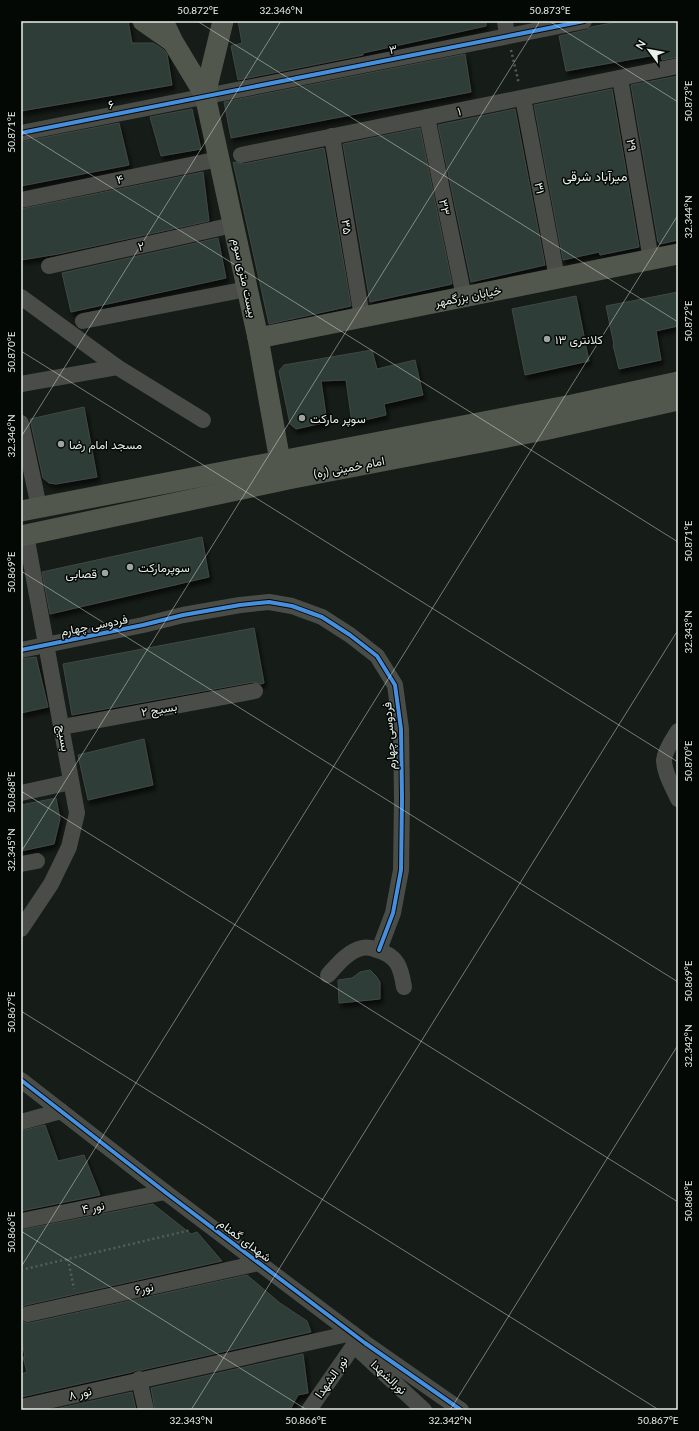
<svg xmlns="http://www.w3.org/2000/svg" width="699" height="1431" viewBox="0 0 699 1431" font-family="Lato,Vazirmatn,sans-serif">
  <defs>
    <filter id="shadow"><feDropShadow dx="2.5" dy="4.5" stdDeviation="2" flood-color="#0009"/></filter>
  </defs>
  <rect width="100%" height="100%" fill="#161c17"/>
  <g fill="#2d3d38" stroke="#414845" filter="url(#shadow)">
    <polygon points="35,21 128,21 132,43 153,43 164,50 167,54 172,85 21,111 21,24"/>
    <polygon points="238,21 486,21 486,26 363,53 363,55 238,80 231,46 242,43"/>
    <polygon points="622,21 678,21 678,57 662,60 661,54 566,71 559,36 586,30 591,27"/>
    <polygon points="465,54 471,92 231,138 224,102"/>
    <polygon points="678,76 678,240 660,244 659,242 658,242 631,85"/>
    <polygon points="612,89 639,247 600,255 599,252 563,260 534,105"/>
    <polygon points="192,109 201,149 161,156 150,117"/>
    <polygon points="515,109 545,265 471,282 438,125"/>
    <polygon points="119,123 129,165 21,186 21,142"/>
    <polygon points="420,128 452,284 370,302 343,144"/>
    <polygon points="324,148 351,306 269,324 233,162 243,164"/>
    <polygon points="203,172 209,221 58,254 21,260 21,209"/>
    <polygon points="218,238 226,278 71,312 62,273"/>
    <polygon points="678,292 678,326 656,331 661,360 619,369 613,345 614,345 606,306"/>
    <polygon points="576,296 589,361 525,375 512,309"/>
    <polygon points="372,350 377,369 415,360 423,395 384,404 386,415 352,423 346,380 321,381 327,422 296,429 290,424 279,371 284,365"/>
    <polygon points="84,407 97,477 56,484 49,483 43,478 30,419"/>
    <polygon points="202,537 209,577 50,614 42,572"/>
    <polygon points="254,628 264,683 261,684 253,682 72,715 63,664"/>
    <polygon points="36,657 48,707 21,713 21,659"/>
    <polygon points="144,739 153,785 88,800 78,755"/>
    <polygon points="56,798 60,819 54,844 21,851 21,805"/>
    <polygon points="370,970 376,976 380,982 380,999 339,1003 338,980 352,978 360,972"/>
    <polygon points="45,1125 58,1161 84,1155 100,1195 21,1211 21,1131"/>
    <polygon points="153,1204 191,1234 197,1232 222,1261 26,1305 21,1308 21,1230"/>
    <polygon points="247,1275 280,1303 307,1321 311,1332 142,1370 137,1370 132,1372 21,1397 21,1374 27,1372 23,1357 25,1357 21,1337 21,1320 26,1323 30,1323"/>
    <polygon points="303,1354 308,1393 298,1395 290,1410 155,1410 151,1388"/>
    <polygon points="132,1392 136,1410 51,1410"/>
  </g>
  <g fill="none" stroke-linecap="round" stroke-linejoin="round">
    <g stroke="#585c57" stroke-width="2.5" stroke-dasharray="2 3" stroke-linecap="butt">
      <polyline points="511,50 519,84"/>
      <polyline points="68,1259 74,1289"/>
      <polyline points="21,1270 191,1230"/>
    </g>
    <g stroke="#4a4d47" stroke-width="16">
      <polyline points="505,21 507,36"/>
      <polyline points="620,78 651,260"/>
      <polyline points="523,98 557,278"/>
      <polyline points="427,117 464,297"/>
      <polyline points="21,133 584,21"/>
      <polyline points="332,136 362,317"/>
      <polyline points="241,155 678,66"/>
      <polyline points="21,200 219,159"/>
      <polyline points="49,266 233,225"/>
      <polyline points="21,297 117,367 203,420"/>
      <polyline points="83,321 247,289"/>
      <polyline points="21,384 117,367"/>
      <polyline points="21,423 39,507"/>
      <polyline points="21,650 143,625 183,615 240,605 269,602 292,606 322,617 350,635 377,656 395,685 401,729 402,798 401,870 393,913 379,950"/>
      <polyline points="62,727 255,691"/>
      <path d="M678 731C673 739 665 750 664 760 664 773 673 787 678 799"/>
      <polyline points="21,793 71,782"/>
      <polyline points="21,864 37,861"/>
      <polyline points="21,929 51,884 69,847 77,813 26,535"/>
      <path d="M328 975C337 965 348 951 362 948 367 947 373 948 377 950 398 956 401 968 404 987"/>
      <polyline points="21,1080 165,1192 365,1343 461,1410"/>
      <polyline points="21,1122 61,1111"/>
      <polyline points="21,1221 165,1192"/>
      <polyline points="28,1314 259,1263"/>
      <polyline points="358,1349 424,1410"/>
      <polyline points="139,1379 146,1410"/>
      <polyline points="21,1407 352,1333 353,1339"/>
      <polyline points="309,1410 354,1345"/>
    </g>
    <g stroke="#52574e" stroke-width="21">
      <polyline points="143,21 173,42"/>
      <polyline points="163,21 173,42 205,95 258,338 280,461"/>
      <polyline points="205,95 223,21"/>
      <polyline points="258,338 678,254"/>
      <polyline points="21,511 572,405 678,382"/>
      <polyline points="21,536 293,478 544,430 678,400"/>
    </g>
    <g stroke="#040805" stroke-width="6">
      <g id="cycleway">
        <polyline points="21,133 584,21"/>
        <polyline points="21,650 143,625 183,615 240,605 269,602 292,606 322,617 350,635 377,656 395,685 401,729 402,798 401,870 393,913 379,950"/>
        <polyline points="21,1080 165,1192 365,1343 461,1410"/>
      </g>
    </g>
    <use href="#cycleway" stroke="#468fdf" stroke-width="4"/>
  </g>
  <path fill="none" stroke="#e8efe9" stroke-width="1" stroke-opacity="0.45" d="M197 21 678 322M549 21 678 102M21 23 22 21M21 131 678 542M21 351 678 762M21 437 281 21M21 571 678 982M21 791 678 1202M21 852 540 21M21 1011 659 1410M21 1231 307 1410M21 1267 678 215M191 1410 678 630M450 1410 678 1045"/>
  <g fill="#9ea5a0" stroke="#040805" stroke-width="1.5">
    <circle cx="547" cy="339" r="4"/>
    <circle cx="302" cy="418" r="4"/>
    <circle cx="61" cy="444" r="4"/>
    <circle cx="130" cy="567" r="4"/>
    <circle cx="105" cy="573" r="4"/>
  </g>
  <g text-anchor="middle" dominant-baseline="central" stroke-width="3" stroke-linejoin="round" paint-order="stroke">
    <g font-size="12" fill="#e8efe9" stroke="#040805">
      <text transform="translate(393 49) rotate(-11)">۳</text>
      <text transform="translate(111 104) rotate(-11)">۶</text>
      <text transform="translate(459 111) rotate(-11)">۱</text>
      <text transform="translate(632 145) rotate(80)">۲۹</text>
      <text transform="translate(120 179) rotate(-12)">۴</text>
      <text transform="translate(540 188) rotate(79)">۳۱</text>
      <text transform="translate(445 207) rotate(78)">۳۳</text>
      <text transform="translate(347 227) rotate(81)">۳۵</text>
      <text transform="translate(141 246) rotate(-13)">۲</text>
      <text transform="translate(245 278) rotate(78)">بیست متری سوم</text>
      <text transform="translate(468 296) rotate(-11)">خیابان بزرگمهر</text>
      <text transform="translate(349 467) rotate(-11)">امام خمینی (ره)</text>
      <text transform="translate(94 625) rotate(-11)">فردوسی چهارم</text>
      <text transform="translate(159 709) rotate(-10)">بسیج ۲</text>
      <text transform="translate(389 736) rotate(-94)">فردوسی چهارم</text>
      <text transform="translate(64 738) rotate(80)">بسیج</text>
      <text transform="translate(93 1207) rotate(-11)">نور ۴</text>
      <text transform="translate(245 1240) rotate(37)">شهدای گمنام</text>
      <text transform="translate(144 1288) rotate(-12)">نور۶</text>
      <text transform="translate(331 1377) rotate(-55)">نور الشهدا</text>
      <text transform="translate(389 1377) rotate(43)">نورالشهدا</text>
      <text transform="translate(80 1393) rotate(-13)">نور ۸</text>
    </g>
    <g font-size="12" fill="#e8efe9" stroke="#040805" text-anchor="start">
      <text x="555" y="339">کلانتری ۱۳</text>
      <text x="310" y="418">سوپر مارکت</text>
      <text x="69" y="444">مسجد امام رضا</text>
      <text x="138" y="567">سوپرمارکت</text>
      <text x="97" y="573" text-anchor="end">قصابی</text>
    </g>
    <g font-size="13" fill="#e8efe9" stroke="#040805">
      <text x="595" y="176">میرآباد شرقی</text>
    </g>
  </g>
  <rect width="699" height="1431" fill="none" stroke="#040805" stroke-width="44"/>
  <g transform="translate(649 50) rotate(302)" stroke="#040805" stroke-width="3" paint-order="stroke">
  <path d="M0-3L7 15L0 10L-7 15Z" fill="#e8efe9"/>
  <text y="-6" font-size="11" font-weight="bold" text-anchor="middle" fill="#e8efe9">N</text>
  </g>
  <rect x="22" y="22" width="655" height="1387" fill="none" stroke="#e8efe9" stroke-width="1.5"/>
  <g font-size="10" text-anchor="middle" fill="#e8efe9">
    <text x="198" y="14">50.872°E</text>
    <text x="281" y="14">32.346°N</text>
    <text x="550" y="14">50.873°E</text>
    <text transform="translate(688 101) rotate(-90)" y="4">50.873°E</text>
    <text transform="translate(11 132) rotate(-90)" y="4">50.871°E</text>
    <text transform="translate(688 217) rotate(-90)" y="4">32.344°N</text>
    <text transform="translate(688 321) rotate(-90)" y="4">50.872°E</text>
    <text transform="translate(11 352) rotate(-90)" y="4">50.870°E</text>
    <text transform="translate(11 436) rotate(-90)" y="4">32.346°N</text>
    <text transform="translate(688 541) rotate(-90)" y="4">50.871°E</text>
    <text transform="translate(11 572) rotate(-90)" y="4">50.869°E</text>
    <text transform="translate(688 632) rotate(-90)" y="4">32.343°N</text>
    <text transform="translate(688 761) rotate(-90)" y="4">50.870°E</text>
    <text transform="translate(11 792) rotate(-90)" y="4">50.868°E</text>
    <text transform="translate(11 850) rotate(-90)" y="4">32.345°N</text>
    <text transform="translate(688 981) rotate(-90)" y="4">50.869°E</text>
    <text transform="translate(11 1012) rotate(-90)" y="4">50.867°E</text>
    <text transform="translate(688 1046) rotate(-90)" y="4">32.342°N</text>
    <text transform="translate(688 1201) rotate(-90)" y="4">50.868°E</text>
    <text transform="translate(11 1232) rotate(-90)" y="4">50.866°E</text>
    <text x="191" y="1424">32.343°N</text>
    <text x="306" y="1424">50.866°E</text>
    <text x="450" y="1424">32.342°N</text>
    <text x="658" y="1424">50.867°E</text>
  </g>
</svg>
